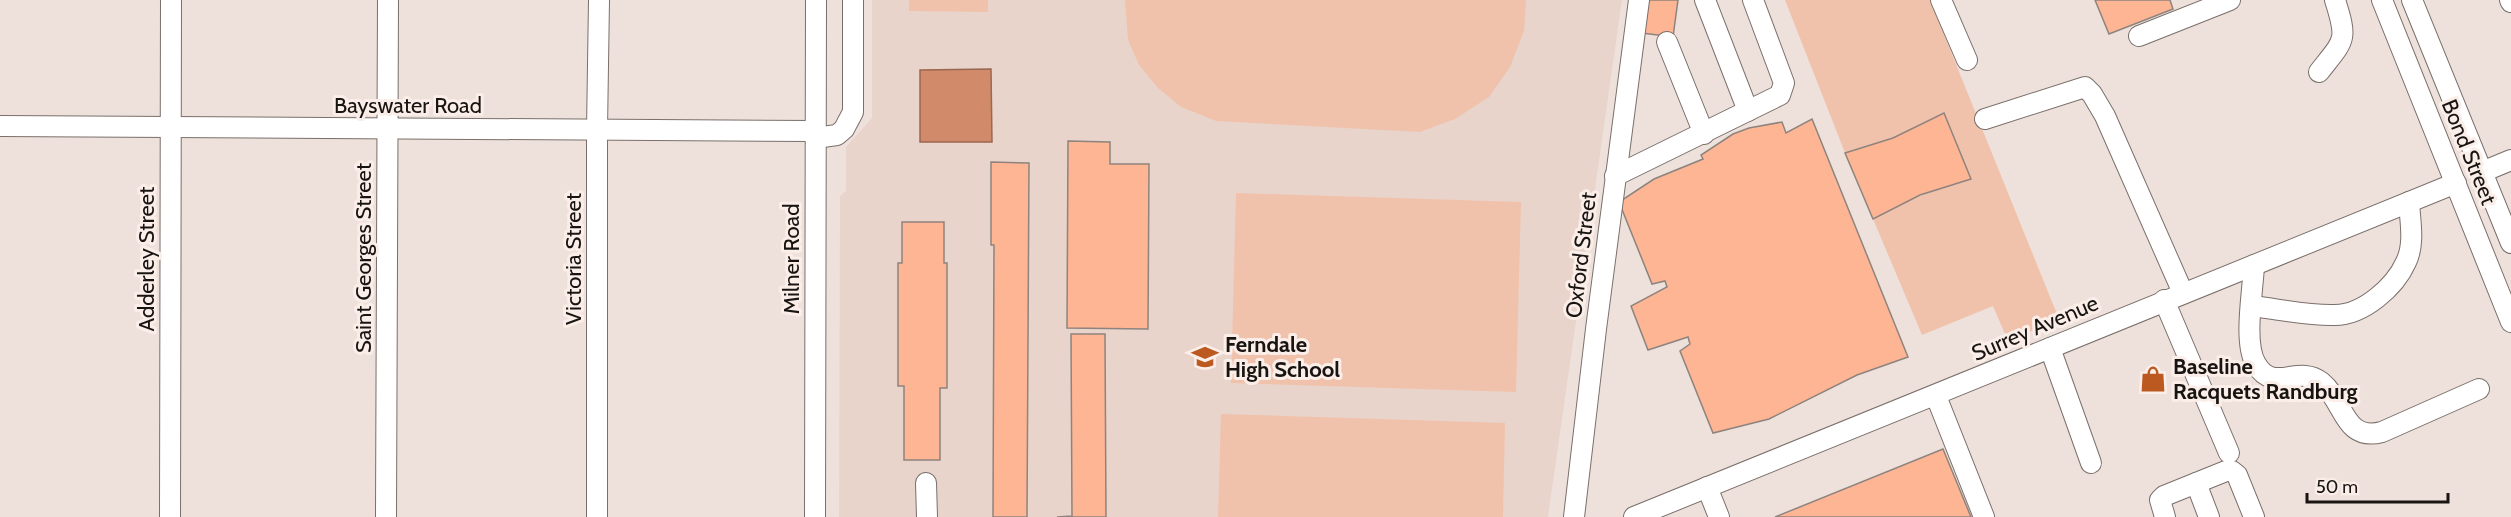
<svg xmlns="http://www.w3.org/2000/svg" width="2511" height="517" viewBox="0 0 2511 517" font-family="Cabin,sans-serif">
  <rect width="100%" height="100%" fill="#eee1db"/>
  <polygon fill="#e9d4cb" points="872,0 1622,0 1548,517 839,517 840,196 846,191 846,147 872,118"/>
  <g fill="#f0c2ac">
    <polygon points="909,0 988,0 988,12 909,11"/>
    <polygon points="1125,0 1526,0 1524,31 1510,67 1489,97 1455,119 1420,132 1216,121 1181,107 1158,88 1139,65 1128,40"/>
    <polygon points="1785,0 1930,0 2059,319 2008,341 1993,306 1922,335 1873,219 1896,206 1945,186 1893,138 1845,153"/>
    <polygon points="1236,193 1521,202 1516,392 1231,383"/>
    <polygon points="1221,414 1505,423 1503,517 1218,517"/>
  </g>
  <polygon fill="#d18b6a" stroke="#9a6750" stroke-width="1.5" points="991,69 992,142 920,142 920,70"/>
  <g fill="#feb593" stroke="#8e837e" stroke-width="1.5">
    <polygon points="1630,0 1678,0 1673,37 1626,31"/>
    <polygon points="2095,0 2170,0 2173,9 2109,34"/>
    <polygon points="1944,113 1971,179 1920,195 1873,219 1845,153 1893,138"/>
    <polygon points="1812,119 1908,357 1857,375 1769,419 1713,433 1680,351 1690,344 1688,337 1648,350 1631,306 1667,287 1665,281 1652,284 1619,202 1654,179 1703,159 1701,155 1733,134 1749,128 1782,122 1786,133"/>
    <polygon points="1068,141 1110,142 1110,164 1149,164 1148,329 1067,328"/>
    <polygon points="991,162 1029,163 1027,517 993,517 994,245 991,245"/>
    <polygon points="902,222 944,222 944,263 947,263 947,388 940,388 940,460 904,460 904,386 898,386 898,263 902,263"/>
    <polygon points="1071,334 1105,334 1106,517 1057,517 1072,516"/>
    <polygon points="1943,449 1971,517 1775,517"/>
  </g>
  <g fill="none" stroke-linecap="round" stroke-linejoin="round">
    <g stroke="#7a6f6a" stroke-width="22">
      <g id="minor">
        <polyline points="1705,0 1748,111"/>
        <polyline points="1941,0 1967,60"/>
        <polyline points="2382,0 2511,322"/>
        <polyline points="2412,0 2511,243"/>
        <polyline points="2510,0 2511,2"/>
        <polyline points="2139,36 2230,0"/>
        <polyline points="1667,42 1704,134"/>
        <path d="M2319 72C2345 39 2348 41 2335 0"/>
        <polyline points="1985,119 2085,87 2092,94 2105,116 2183,293"/>
        <polyline points="0,126 815,131"/>
        <polyline points="815,138 837,135 844,129 853,112 853,0"/>
        <polyline points="2482,172 2511,160"/>
        <polyline points="1615,176 1780,95 1784,83 1753,0"/>
        <path d="M2254 265C2253 291 2243 343 2256 364 2273 394 2298 364 2321 382 2345 401 2343 442 2382 432L2479 389"/>
        <polyline points="2164,300 2229,453"/>
        <path d="M2252 306C2279 309 2308 316 2335 315 2363 315 2395 287 2406 262 2415 244 2410 221 2409 202"/>
        <polyline points="2050,348 2091,463"/>
        <polyline points="1936,396 1984,517"/>
        <polyline points="926,483 927,517"/>
        <polyline points="2196,483 2209,517"/>
        <polyline points="1707,487 1719,517"/>
        <polyline points="170,517 171,0"/>
        <polyline points="386,517 388,0"/>
        <polyline points="597,517 597,130 599,0"/>
        <polyline points="815,517 816,0"/>
        <polyline points="1574,517 1596,329 1639,0"/>
        <polyline points="1634,517 2456,183"/>
        <polyline points="2165,517 2160,500 2164,496 2226,471 2232,471 2237,475 2254,517"/>
      </g>
    </g>
    <use href="#minor" stroke="#fff" stroke-width="20"/>
  </g>
  <defs>
    <g id="school-bare" transform="scale(2.07)"><path d="M0-5L7-2L0 1L-7-2ZM-4 1L0 2.5L4 1V4Q0 6-4 4Z" fill="#bc5921" stroke="#fbeee9" stroke-width="2.5" paint-order="stroke"/></g>
    <g id="shop-bare" transform="scale(2.07)"><path d="M-5-2.5h2.3a2.7 3.5 0 0 1 5.4 0H5L5.5 6h-11ZM-1.5-2.5h3a1.5 2.3 0 0 0-3 0Z" fill="#bc5921" stroke="#fbeee9" stroke-width="2.5" paint-order="stroke"/></g>
  </defs>
  <g fill-rule="evenodd">
    <use href="#school-bare" x="1205" y="357"/>
    <use href="#shop-bare" x="2153" y="379"/>
  </g>
  <g text-anchor="middle" dominant-baseline="central" stroke-width="6" stroke-linejoin="round" paint-order="stroke">
    <g font-size="22" fill="#181412" stroke="#fbeee9">
      <text x="408" y="105">Bayswater Road</text>
      <text transform="translate(2469 152) rotate(68)">Bond Street</text>
      <text transform="translate(1581 255) rotate(-83)">Oxford Street</text>
      <text transform="translate(363 258) rotate(-90)">Saint Georges Street</text>
      <text transform="translate(146 259) rotate(-90)">Adderley Street</text>
      <text transform="translate(573 259) rotate(-90)">Victoria Street</text>
      <text transform="translate(791 259) rotate(-90)">Milner Road</text>
      <text transform="translate(2035 328) rotate(-23)">Surrey Avenue</text>
    </g>
    <g font-size="22" font-weight="bold" fill="#181412" stroke="#fbeee9" text-anchor="start">
      <text x="1225" y="344">Ferndale<tspan x="1225" dy="25">High School</tspan></text>
      <text x="2173" y="366">Baseline<tspan x="2173" dy="25">Racquets Randburg</tspan></text>
    </g>
  </g>
  <path d="M2307 493v9h141v-9" fill="none" stroke="#181412" stroke-width="3"/>
  <text x="2316" y="493" font-size="18" fill="#181412" stroke="#fbeee9" stroke-width="4.5" paint-order="stroke">50 m</text>
</svg>
